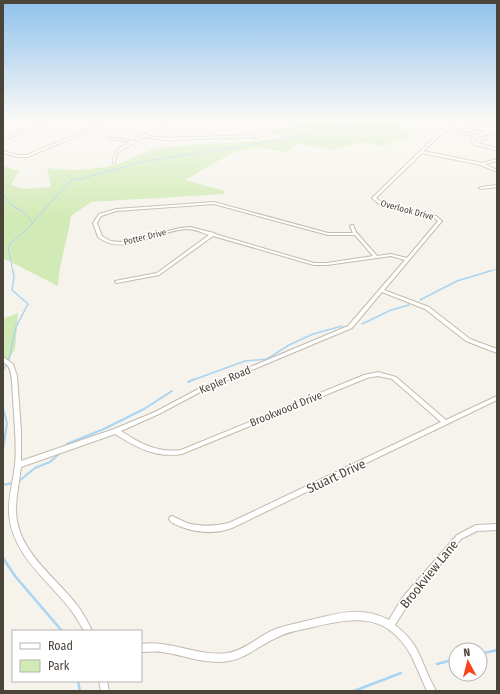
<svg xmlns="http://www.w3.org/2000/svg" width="500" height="694" viewBox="0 0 500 694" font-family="'Fira Sans Condensed',sans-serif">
  <rect width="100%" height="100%" fill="#f6f3ec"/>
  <g fill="#d2eab5">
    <path d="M305 121H405L401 125V128L410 131 406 139 397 140 385 146 360 142 335 150 298 144 285 152 258 147 232 153 185 180 225 191 224 194 91 202 71 216C68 240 59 262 58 286L3 258V166L19 171 11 185 24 189 51 187 47 168C73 171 91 171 117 164 134 159 147 149 165 147 207 142 250 146 290 135L274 134 272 130C282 126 299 128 305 121Z"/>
    <polygon points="18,313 15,349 8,361 3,355 3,319"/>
  </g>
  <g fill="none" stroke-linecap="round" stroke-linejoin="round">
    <g stroke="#a9d4f2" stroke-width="1">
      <polyline points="311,121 321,129"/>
      <polyline points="3,194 11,205 25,213 32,222"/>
      <polyline points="13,272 8,247 10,244 26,230 72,179 80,179 146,161 274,141 364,121"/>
      <polyline points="487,272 497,269"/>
    </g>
    <g stroke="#a9d4f2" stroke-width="1.5">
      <polyline points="420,300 457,281 490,271"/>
      <polyline points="362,324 391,310 409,305"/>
      <polyline points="3,371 9,359 16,327 28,304 12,290 14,277 13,271"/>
      <polyline points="193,380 245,361 267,359 289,345 313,334 342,326"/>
    </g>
    <g stroke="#a9d4f2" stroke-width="2">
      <polyline points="188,382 195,379"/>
      <polyline points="3,408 7,423 3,450"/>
      <polyline points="65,447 67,444 106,428 144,409 172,391"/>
      <polyline points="19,481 35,468 50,462 61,452"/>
      <polyline points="3,485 13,483"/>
    </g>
    <g stroke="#a9d4f2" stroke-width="2.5">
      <polyline points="3,558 15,576 62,631"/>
      <polyline points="480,654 497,650"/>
      <polyline points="437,664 456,659"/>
      <polyline points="78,681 80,691"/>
      <polyline points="354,691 401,673"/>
    </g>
    <g stroke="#c2bbae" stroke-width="2">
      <g id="minor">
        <polygon points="47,121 52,121 3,140 3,138"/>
        <polygon points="107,121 111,121 28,157 18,157 3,153 3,151 18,155 27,155"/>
        <path d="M172 121H176L163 127 147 136 167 138 255 135 254 121H256L258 138 256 139V137L167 140 144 137 120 151 117 153 115 162 113 163C114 149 120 148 131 142L110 139H109V137L133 141 161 125Z"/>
        <path d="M451 121H454L446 129 477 135 486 131 462 127 465 124 488 128 493 121H496L487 134 476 138 474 141 477 143 497 148V150L475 145 471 141 474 136 445 131 423 151 482 163 497 159V161L485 164 497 170V172L481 165 422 153 376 198 381 202 436 216 442 221 384 290 429 307 470 339 497 349V353L466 341 425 309 382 292 352 328 204 390 159 414 121 431C141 444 157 453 181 450L364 375 378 372 396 377 446 420 497 396V400L232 528C215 534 196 533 179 526 175 524 171 523 169 519L170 517 172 516C177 518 182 521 187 523 201 527 215 526 229 523L441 422 392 379 378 376 367 378 182 454C156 458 137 448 115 434L21 467C19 485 14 503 17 521 23 555 57 579 77 605 83 613 88 622 92 631H84C80 624 76 617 71 610 48 580 12 555 9 514 8 498 13 482 15 465 17 443 14 420 13 398 12 388 13 377 9 368 8 365 6 364 3 362V357L13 364 17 376 21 431V461L114 429 155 412 200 388 348 326 405 260 391 256 327 265H314L213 236 159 275 117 283 115 282V281L157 273 209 235C203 233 195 229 188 229 159 229 125 258 98 237L93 223 99 214 116 209 214 202 328 233H353L350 226 352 225H353L356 232 377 256 391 254 407 258 438 221 434 218 379 204 372 198ZM466 126 487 130 465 127ZM214 204 328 235H355L373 256 327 263H314L215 234 214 233 190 227 180 228 168 231 131 241 120 242 110 241 102 236 97 223 101 216 116 211Z"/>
        <polygon points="495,132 497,132 497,133 484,141 482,140"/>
        <polygon points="497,185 497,187 481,189 479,188 481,187"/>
        <path d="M497 524V530L477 531 461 539 408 604 395 625C416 641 419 654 429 677 431 682 434 686 436 691H427L411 655C386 612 355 617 313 627 301 630 289 631 278 637 261 644 247 658 229 661 206 665 184 655 162 652 155 651 148 652 141 652V644C148 643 155 643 162 644 184 647 206 656 228 653 244 650 257 638 271 631 282 626 294 624 306 621 337 614 359 605 389 620L402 598 457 535 476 525Z"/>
        <polygon points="99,681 107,681 109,691 101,691"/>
      </g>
    </g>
    <use href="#minor" fill="#fff" fill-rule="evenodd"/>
  </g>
  <linearGradient id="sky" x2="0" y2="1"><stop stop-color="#8fc1ec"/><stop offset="0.55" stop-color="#fbfaf6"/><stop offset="1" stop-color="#fbfaf6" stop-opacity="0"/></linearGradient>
  <rect width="500" height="219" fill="url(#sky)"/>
  <g text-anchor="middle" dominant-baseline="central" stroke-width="3" stroke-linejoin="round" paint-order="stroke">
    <g font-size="9" fill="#4b4439" stroke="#fff">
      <text transform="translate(407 210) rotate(15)">Overlook Drive</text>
      <text transform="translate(145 237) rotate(-14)">Potter Drive</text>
    </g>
    <g font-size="11" fill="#4b4439" stroke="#fff">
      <text transform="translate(225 380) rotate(-23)">Kepler Road</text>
      <text transform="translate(286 409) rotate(-22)">Brookwood Drive</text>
    </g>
    <g font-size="13" fill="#4b4439" stroke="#fff">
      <text transform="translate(336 476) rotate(-25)">Stuart Drive</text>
      <text transform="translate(429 574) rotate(-51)">Brookview Lane</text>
    </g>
  </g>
  <rect width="500" height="694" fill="none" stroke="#4b4439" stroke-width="8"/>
  <rect x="12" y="630" width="130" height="52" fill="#ffffff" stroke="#b7b4b0"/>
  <rect x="20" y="643" width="20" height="6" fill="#ffffff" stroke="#b7b4b0"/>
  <text x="48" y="650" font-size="12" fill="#4b4439">Road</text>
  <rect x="20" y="660" width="20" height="12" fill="#d2eab5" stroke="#b7b4b0"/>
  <text x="48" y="670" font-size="12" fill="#4b4439">Park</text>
  <g transform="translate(468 662) rotate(353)"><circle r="19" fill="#ffffff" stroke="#b7b4b0"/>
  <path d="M0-3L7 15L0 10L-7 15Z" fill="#fc3f1d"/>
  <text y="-6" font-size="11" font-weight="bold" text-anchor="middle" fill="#4b4439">N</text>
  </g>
</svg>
